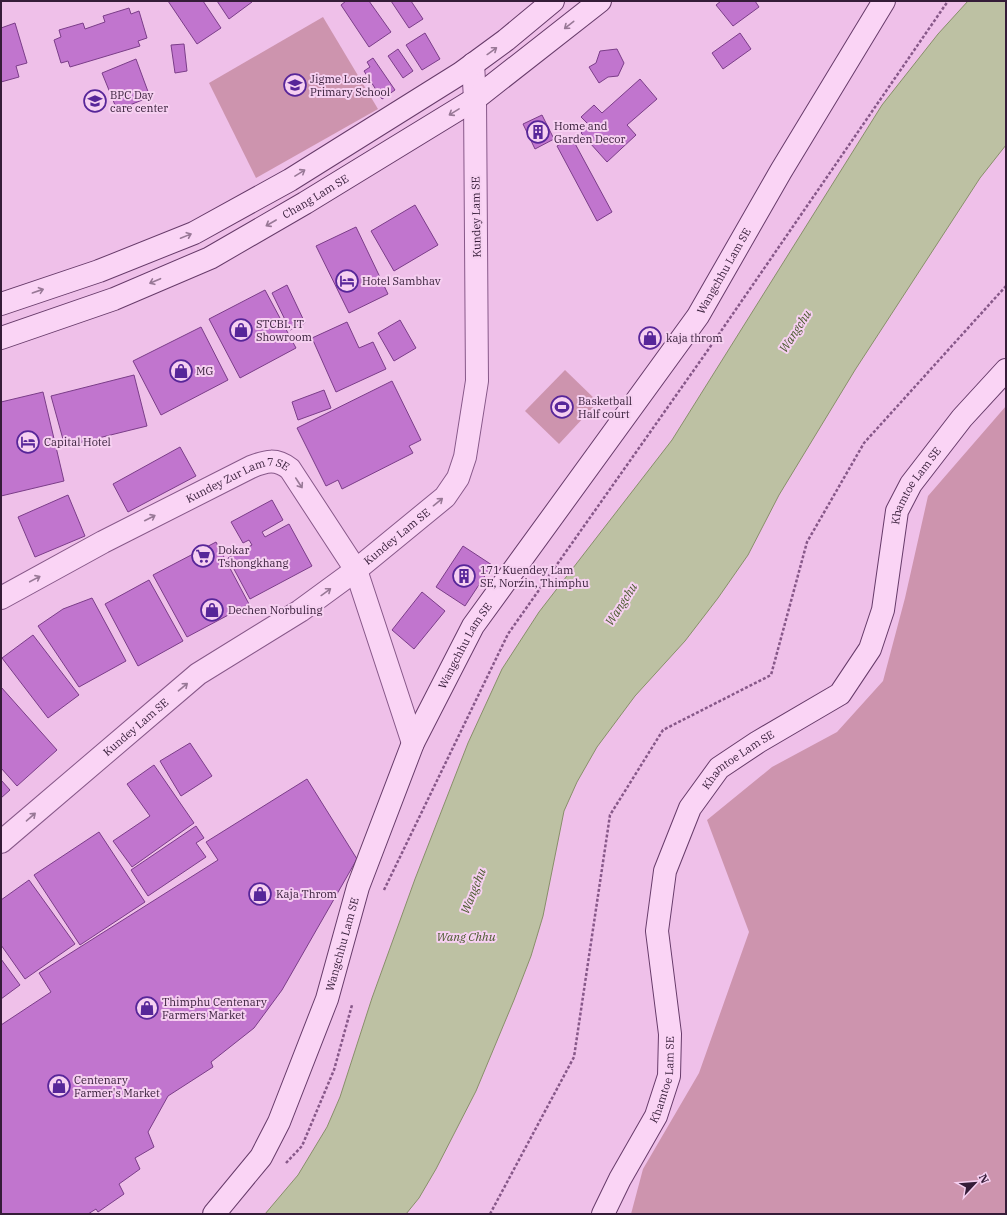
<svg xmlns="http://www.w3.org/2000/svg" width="1007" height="1215" viewBox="0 0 1007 1215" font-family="'IBM Plex Serif',serif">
  <rect width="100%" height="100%" fill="#efc0e9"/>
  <g fill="#cd94ae">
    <polygon points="323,17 378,109 256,178 209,83"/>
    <polygon points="565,370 598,402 559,444 525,411"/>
    <polygon points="1006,406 1006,1214 631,1214 643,1169 699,1073 749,932 707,820 772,767 837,732 883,681 905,598 928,496"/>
  </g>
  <polygon fill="#bdc1a3" stroke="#888f6a" points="968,1 1006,1 1006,145 980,178 855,370 779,495 748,555 718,598 685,641 635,696 597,747 577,782 564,811 543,916 531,956 514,1000 476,1091 436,1169 419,1198 406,1214 265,1214 298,1175 327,1127 340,1097 372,998 415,879 468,743 502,669 539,612 672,440 882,105 938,34"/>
  <g fill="#c175ce" stroke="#7b3d89">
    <polygon points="168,1 203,1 221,28 197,44"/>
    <polygon points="217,1 251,1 252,2 229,19"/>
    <polygon points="346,1 369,1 391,32 369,47 341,5"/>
    <polygon points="391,1 411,1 423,19 409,28"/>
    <polygon points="721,1 755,1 759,7 733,26 716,5"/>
    <polygon points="129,8 131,14 139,11 147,38 138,41 140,46 70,67 68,61 61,63 54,40 61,37 59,30 83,23 85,29 105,22 103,16"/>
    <polygon points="15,23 27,63 16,66 19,77 1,82 1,28"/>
    <polygon points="425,33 440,59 422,70 406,45"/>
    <polygon points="740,33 751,49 723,69 712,53"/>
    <polygon points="184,44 187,71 175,73 171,45"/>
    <polygon points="398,49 413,71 403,78 388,56"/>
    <polygon points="617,49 624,63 618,76 608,77 599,83 589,67 596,63 600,51"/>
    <polygon points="373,58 395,90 382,99 364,71 370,67 367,62"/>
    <polygon points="136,59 150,97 117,110 102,73"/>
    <polygon points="640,79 657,99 627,125 636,135 607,162 581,133 589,125 581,117 594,105 602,113"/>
    <polygon points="542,115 554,139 535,149 523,124"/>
    <polygon points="572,138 612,212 597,221 557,146"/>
    <polygon points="415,205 438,245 394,271 371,231"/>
    <polygon points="356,227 388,294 349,313 316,246"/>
    <polygon points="287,285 305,323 290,330 272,293"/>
    <polygon points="265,290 296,348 240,378 209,319"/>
    <polygon points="400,320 416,348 394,361 378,333"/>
    <polygon points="347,322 359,348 373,342 386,369 336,392 312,338"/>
    <polygon points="201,327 228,380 161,415 133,361"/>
    <polygon points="134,375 147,426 70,445 69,442 64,443 51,396"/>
    <polygon points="392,381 421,440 409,446 413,453 342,489 338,480 326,486 297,428"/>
    <polygon points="324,390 331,408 298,420 292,402"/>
    <polygon points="43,392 64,481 1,496 1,402"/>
    <polygon points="180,447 196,476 128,512 113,484"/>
    <polygon points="68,495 85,536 35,557 18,517"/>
    <polygon points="272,500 283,520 262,532 265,537 289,524 312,566 250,599 228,558 252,545 249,540 243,543 231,522"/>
    <polygon points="216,542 249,604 187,637 153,575"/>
    <polygon points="463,546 492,565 465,606 436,587"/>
    <polygon points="149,580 183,641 138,666 105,604"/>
    <polygon points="422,592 445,611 414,649 392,630"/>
    <polygon points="92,598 126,661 79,687 38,626 63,609"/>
    <polygon points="33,635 79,695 48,718 2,658"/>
    <polygon points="1,687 57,750 17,786 1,768"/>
    <polygon points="190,743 212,776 181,796 160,761"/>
    <polygon points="154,765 194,823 132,867 113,841 150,816 127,784"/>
    <polygon points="307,779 357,859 282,990 254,1028 211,1062 213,1067 168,1096 148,1132 154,1147 135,1158 140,1169 119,1184 124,1194 98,1212 96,1209 88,1214 1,1214 1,1025 51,992 39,973 218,860 206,842"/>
    <polygon points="1,780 10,790 1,798"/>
    <polygon points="196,826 204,838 196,843 206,857 148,896 131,870"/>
    <polygon points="99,832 145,902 80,945 34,875"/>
    <polygon points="29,880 75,944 25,979 1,945 1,900"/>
    <polygon points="1,959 20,985 1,999"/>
  </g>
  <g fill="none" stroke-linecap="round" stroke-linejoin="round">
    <g stroke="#875889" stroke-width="24">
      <g id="street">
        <path id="s1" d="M1 598 103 542 251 467C266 461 276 458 290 469L356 570 413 743"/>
        <path id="s2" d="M1 842 198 674 300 611 356 570 445 497 458 478 465 457 477 381 475 99 473 64"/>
      </g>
    </g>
    <g stroke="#673b6a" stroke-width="24">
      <g id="secondary">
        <polyline points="1,304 99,271 194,233 290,180 461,73 506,40 553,1"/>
        <path id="s3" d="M1 338 114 299 210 258 305 203 475 99 600 1"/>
        <path id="s4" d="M214 1214 261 1157 279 1122 327 999 358 887 413 743 473 626 698 316 781 171 884 1"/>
        <path id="s5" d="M603 1214 620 1179 656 1116 669 1076 670 1034 657 931 665 871 690 808 719 768 758 742 840 694 870 649 883 610 897 511 911 484 962 418 1006 370"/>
      </g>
    </g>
    <g stroke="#875889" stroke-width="2.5" stroke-dasharray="3 2" stroke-linecap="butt">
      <polyline points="384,890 508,634 708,350 948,1"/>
      <polyline points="286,1163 302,1146 334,1070 352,1005"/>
      <polyline points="490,1214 574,1057 610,815 663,730 771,675 807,542 864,443 1006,286"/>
    </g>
    <use href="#street" stroke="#fad4f5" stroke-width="22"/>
    <use href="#secondary" stroke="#fad4f5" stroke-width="22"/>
  </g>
  <defs><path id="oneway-shaft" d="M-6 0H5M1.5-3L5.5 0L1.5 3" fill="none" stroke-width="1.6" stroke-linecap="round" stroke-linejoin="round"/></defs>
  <g stroke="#987896">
    <use href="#oneway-shaft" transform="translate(569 25) rotate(142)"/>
    <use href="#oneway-shaft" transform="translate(492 51) rotate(-36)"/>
    <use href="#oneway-shaft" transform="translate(454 112) rotate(148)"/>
    <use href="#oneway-shaft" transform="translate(300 173) rotate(-32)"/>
    <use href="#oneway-shaft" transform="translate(271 223) rotate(150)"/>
    <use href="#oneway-shaft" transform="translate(186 236) rotate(-22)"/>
    <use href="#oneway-shaft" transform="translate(155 281) rotate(157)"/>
    <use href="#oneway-shaft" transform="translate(38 291) rotate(-19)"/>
    <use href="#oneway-shaft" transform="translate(299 483) rotate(57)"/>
    <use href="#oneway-shaft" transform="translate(438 502) rotate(-39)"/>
    <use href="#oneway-shaft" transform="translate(150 518) rotate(-27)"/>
    <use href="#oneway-shaft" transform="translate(35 579) rotate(-28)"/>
    <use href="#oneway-shaft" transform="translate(326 592) rotate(-36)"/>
    <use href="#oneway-shaft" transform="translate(183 687) rotate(-40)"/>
    <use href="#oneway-shaft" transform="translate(31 817) rotate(-41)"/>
  </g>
  <defs>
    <g id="school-ring" transform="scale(1.15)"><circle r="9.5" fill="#f6d0f1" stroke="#572699" stroke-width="1.5"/><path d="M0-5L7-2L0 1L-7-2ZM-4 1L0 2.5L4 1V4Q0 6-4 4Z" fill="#572699"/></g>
    <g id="building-ring" transform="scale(1.15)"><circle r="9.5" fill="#f6d0f1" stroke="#572699" stroke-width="1.5"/><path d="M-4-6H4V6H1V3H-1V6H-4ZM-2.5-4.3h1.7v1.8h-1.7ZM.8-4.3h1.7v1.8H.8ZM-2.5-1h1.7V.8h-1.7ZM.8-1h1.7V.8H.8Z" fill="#572699"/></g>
    <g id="hotel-ring" transform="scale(1.15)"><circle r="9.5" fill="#f6d0f1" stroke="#572699" stroke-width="1.5"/><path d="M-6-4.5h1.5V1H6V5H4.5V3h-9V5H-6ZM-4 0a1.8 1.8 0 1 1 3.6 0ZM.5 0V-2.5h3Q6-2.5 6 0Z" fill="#572699"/></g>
    <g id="shop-ring" transform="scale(1.15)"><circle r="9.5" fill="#f6d0f1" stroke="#572699" stroke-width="1.5"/><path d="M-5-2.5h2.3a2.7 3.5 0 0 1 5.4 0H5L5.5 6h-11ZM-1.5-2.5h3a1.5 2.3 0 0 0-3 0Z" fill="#572699"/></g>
    <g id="stadium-ring" transform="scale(1.15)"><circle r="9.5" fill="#f6d0f1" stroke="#572699" stroke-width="1.5"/><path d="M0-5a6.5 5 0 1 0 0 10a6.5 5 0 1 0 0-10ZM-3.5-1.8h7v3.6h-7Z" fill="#572699"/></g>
    <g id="supermarket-ring" transform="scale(1.15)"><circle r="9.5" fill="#f6d0f1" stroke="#572699" stroke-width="1.5"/><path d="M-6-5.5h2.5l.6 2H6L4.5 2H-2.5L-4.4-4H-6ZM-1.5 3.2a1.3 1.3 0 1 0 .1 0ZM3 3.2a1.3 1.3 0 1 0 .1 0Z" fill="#572699"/></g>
  </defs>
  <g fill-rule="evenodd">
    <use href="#school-ring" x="295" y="85"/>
    <use href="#school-ring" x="95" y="101"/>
    <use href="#building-ring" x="538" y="132"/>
    <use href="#hotel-ring" x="347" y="281"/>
    <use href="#shop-ring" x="241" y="330"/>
    <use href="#shop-ring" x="650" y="338"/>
    <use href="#shop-ring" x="181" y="371"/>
    <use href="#stadium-ring" x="562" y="407"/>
    <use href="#hotel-ring" x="28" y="442"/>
    <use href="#supermarket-ring" x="203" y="556"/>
    <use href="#building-ring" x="464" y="576"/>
    <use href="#shop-ring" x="212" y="610"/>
    <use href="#shop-ring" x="260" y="894"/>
    <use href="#shop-ring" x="147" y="1008"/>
    <use href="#shop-ring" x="59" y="1086"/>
  </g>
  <g text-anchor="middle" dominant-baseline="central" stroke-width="4" stroke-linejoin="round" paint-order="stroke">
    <g font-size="11" fill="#351c38" stroke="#f6d0f1" text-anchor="start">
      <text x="310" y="79">Jigme Losel<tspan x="310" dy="13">Primary School</tspan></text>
      <text x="110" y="95">BPC Day<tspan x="110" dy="13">care center</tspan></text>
      <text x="554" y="126">Home and<tspan x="554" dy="13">Garden Decor</tspan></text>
      <text x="362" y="281">Hotel Sambhav</text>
      <text x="256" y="324">STCBL IT<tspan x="256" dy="13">Showroom</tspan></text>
      <text x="666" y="338">kaja throm</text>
      <text x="196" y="371">MG</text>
      <text x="578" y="401">Basketball<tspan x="578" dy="13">Half court</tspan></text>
      <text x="44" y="442">Capital Hotel</text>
      <text x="218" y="550">Dokar<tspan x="218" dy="13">Tshongkhang</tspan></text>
      <text x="480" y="570">171 Kuendey Lam<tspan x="480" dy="13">SE, Norzin, Thimphu</tspan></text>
      <text x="228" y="610">Dechen Norbuling</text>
      <text x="276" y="894">Kaja Throm</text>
      <text x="162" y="1002">Thimphu Centenary<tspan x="162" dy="13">Farmers Market</tspan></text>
      <text x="74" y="1080">Centenary<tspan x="74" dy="13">Farmer's Market</tspan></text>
    </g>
    <g font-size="11" fill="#351c38" stroke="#f6d0f1">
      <text stroke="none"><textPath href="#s3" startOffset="346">Chang Lam SE</textPath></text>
      <text transform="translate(476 217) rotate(-91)">Kundey Lam SE</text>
      <text stroke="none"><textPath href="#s4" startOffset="1082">Wangchhu Lam SE</textPath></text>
      <text stroke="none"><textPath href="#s1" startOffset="266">Kundey Zur Lam 7 SE</textPath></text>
      <text stroke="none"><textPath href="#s5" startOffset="845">Khamtoe Lam SE</textPath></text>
      <text stroke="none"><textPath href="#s2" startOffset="501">Kundey Lam SE</textPath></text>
      <text stroke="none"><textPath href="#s4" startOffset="626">Wangchhu Lam SE</textPath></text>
      <text stroke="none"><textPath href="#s2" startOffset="177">Kundey Lam SE</textPath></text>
      <text stroke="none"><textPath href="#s5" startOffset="497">Khamtoe Lam SE</textPath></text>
      <text stroke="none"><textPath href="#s4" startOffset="302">Wangchhu Lam SE</textPath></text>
      <text stroke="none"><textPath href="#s5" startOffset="149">Khamtoe Lam SE</textPath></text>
    </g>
    <g font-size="12" font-style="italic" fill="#48582b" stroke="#f6d0f1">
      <text transform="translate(795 331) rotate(-57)">Wangchu</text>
      <text transform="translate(621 604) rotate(-57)">Wangchu</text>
      <text transform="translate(473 891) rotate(-68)">Wangchu</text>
      <text x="466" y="936">Wang Chhu</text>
    </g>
  </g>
  <rect width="1007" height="1215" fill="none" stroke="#351c38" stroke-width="4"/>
  <g transform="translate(975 1183) rotate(64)" stroke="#f6d0f1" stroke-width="3" paint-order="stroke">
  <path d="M0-3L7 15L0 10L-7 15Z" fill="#351c38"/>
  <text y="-6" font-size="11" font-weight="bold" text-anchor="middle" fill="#351c38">N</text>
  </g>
</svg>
